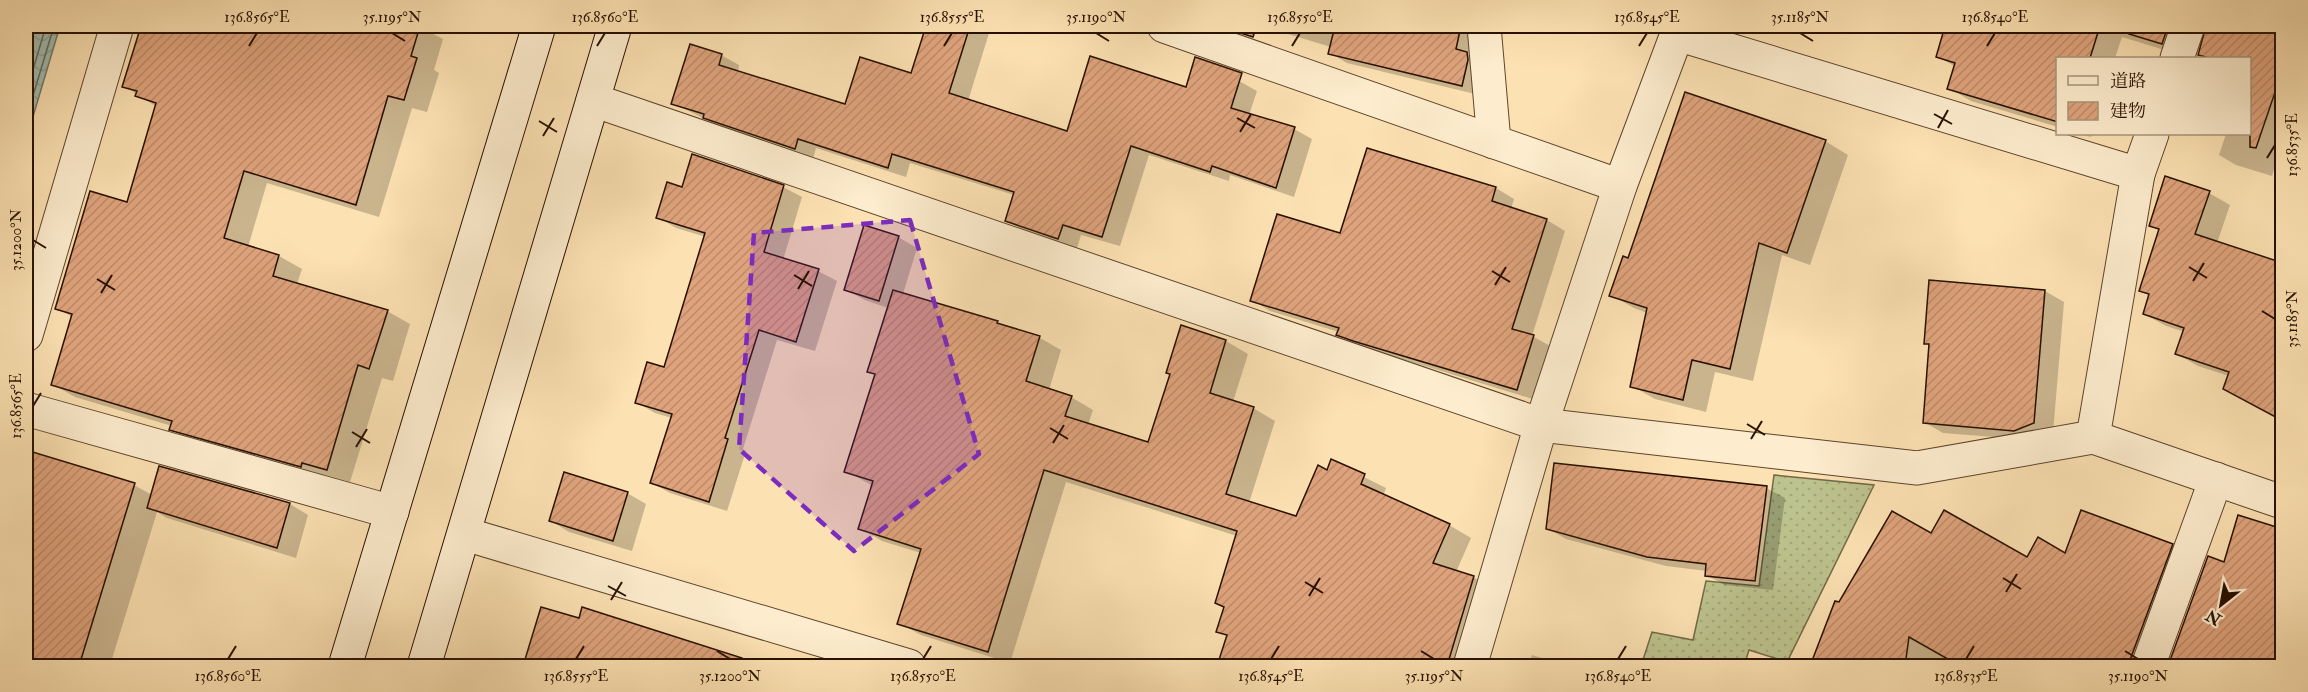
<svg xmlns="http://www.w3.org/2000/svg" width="2308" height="692" viewBox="0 0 2308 692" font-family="'IM FELL Double Pica','Noto Serif JP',serif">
  <defs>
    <pattern id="grass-dots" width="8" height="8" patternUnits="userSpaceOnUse" patternTransform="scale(1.5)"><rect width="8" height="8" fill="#bdc38e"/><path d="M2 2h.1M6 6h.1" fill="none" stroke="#a2a679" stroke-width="1.8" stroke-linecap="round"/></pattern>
    <pattern id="water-waves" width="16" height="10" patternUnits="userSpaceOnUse" patternTransform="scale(1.5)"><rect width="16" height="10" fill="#a0bcb1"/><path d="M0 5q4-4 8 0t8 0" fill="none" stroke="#8aa196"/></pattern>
    <pattern id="building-hatch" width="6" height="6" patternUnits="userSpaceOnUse" patternTransform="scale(1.5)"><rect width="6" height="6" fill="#dea37c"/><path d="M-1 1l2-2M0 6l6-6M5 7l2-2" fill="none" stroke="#be8b69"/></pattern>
  </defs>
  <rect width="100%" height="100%" fill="#fce1b2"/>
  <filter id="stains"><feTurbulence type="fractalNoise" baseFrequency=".00333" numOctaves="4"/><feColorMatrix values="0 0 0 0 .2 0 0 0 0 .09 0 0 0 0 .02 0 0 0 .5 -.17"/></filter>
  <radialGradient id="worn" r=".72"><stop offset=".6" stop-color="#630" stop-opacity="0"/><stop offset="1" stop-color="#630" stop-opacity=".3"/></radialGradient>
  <polygon fill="url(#grass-dots)" stroke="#726a47" stroke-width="1.5" points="1774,475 1874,485 1787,662 1749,650 1744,666 1641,666 1652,632 1693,640 1706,581 1759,586"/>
  <polygon fill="url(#water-waves)" stroke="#70776a" stroke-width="1.5" points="26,26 60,26 26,140"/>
  <g fill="#0003">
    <polygon points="142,26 418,26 443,39 434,70 439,73 427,112 412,108 379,217 267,183 248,247 279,256 302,269 297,284 387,311 410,324 393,381 382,378 350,482 325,475 324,479 194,442 171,429 172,426 75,397 52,384 72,317 57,308 128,203 157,107 124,86"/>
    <polygon points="927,26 982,26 990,30 968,101 1068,133 1187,88 1239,81 1257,91 1249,115 1294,129 1312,139 1294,197 1230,175 1229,181 1149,155 1120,246 1081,235 1077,248 1025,231 1007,221 1014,195 910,163 906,177 816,148 813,159 723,128 673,103 721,55 739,65 738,72 846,106 912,74"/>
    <polygon points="1262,26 1481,26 1479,95 1347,63 1330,53 1331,47"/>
    <polygon points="1947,26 2196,26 2184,56 2122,37 2115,58 2058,58 2058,127 1971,101 1949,88 1956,67 1937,56"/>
    <polygon points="2208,26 2232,26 2259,34 2262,26 2282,26 2282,144 2272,176 2236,165 2219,155 2226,134 2250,134 2250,58 2206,58 2200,54"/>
    <polygon points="2079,134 2093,134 2091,137"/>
    <polygon points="1825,141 1848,155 1810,265 1782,255 1753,381 1715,372 1706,412 1655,399 1632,386 1647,313 1634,308 1611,295 1629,260"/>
    <polygon points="1368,150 1496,188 1514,199 1511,209 1547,220 1565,231 1532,336 1552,347 1536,400 1356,345 1338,334 1339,332 1270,311 1252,300 1341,235"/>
    <polygon points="783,187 802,197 783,260 818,271 837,281 815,351 777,340 743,449 746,451 727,511 670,493 652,483 672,418 655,413 636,402 665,369 706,237 676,228 658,217 683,189"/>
    <polygon points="2209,193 2230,205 2217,243 2282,265 2229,376 2198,366 2177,354 2185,332 2166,326 2144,314 2150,296 2140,290 2160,231 2150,225"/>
    <polygon points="898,237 917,248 903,294 997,322 1007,328 1040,338 1061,350 1049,390 1071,397 1093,410 1088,425 1149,444 1171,374 1182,327 1226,341 1248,354 1233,402 1253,408 1275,421 1249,503 1297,518 1328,472 1332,461 1386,488 1383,496 1449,525 1471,538 1456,572 1473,577 1495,590 1472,666 1219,666 1228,637 1217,631 1225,608 1216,603 1237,536 1066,482 1010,663 921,635 899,623 921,553 882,541 860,528 873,486 846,471 876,375 869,371 888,308 865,300 846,290"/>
    <polygon points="2045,291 2064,302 2053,433 2033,440 1943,433 1924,422 1930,346 1926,343"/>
    <polygon points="26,452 134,485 152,495 160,468 290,504 308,515 296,558 167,518 157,512 112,659 136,666 26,666"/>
    <polygon points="1766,488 1785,498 1773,590 1725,585 1706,575 1707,571 1666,566 1566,539 1547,528"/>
    <polygon points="627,493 646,504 632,551 569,532 551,521"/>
    <polygon points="2282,530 2282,666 2169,666 2209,558 2225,564"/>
    <polygon points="1932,535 2027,559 2172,545 2192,556 2152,666 1811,666 1836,603 1840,604"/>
    <polygon points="542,609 738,664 737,666 524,666"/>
    <polygon points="1532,655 1568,666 1528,666"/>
    <polygon points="1754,662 1768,666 1752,666"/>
  </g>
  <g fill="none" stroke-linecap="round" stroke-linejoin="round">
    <g stroke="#646658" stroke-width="1.5">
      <polyline points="26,93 46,26"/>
      <polyline points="26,119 54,26"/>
    </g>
  </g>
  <g fill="url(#building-hatch)" stroke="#281000" stroke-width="1.5">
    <polygon points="141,26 420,26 411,56 417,58 404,100 388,96 356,205 244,171 224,238 279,255 273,276 388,310 369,369 358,365 327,470 302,463 301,467 169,430 172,421 51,385 72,314 55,309 90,191 127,202 156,103 135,96 137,91 122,87"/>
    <polygon points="926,26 970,26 949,93 1067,131 1090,56 1186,87 1195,57 1242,73 1231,108 1295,127 1276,188 1212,166 1210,172 1131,146 1102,237 1063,225 1058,239 1005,221 1014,192 892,154 888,168 798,139 795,149 703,118 704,114 671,104 690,44 722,54 719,65 845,104 860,57 911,73"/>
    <polygon points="1219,26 1257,26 1253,37"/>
    <polygon points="1335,26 1461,26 1456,49 1467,52 1468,60 1462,86 1328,54"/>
    <polygon points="1945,26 2100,26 2090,58 2058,58 2058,122 1947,89 1955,63 1936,57"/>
    <polygon points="2130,26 2168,26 2162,44 2129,34"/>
    <polygon points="2206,26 2283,26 2283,69 2256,148 2250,147 2250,58 2209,58 2198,55"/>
    <polygon points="1685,92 1826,140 1787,253 1759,243 1730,369 1692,360 1683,400 1630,387 1647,308 1609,296 1623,256 1628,258"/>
    <polygon points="1367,148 1496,187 1492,201 1547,219 1512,329 1534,335 1517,390 1353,341 1336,335 1339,328 1250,301 1277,214 1340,233"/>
    <polygon points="692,154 784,185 764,252 819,269 796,342 759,330 725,438 728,439 709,502 650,483 672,414 635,403 647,362 664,367 705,233 656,218 667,182 682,187"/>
    <polygon points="2165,176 2210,191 2195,234 2283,263 2283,421 2223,389 2229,372 2175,354 2184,328 2143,314 2149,294 2139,291 2159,229 2149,226"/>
    <polygon points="864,225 899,236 879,301 844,290"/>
    <polygon points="1929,280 2045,290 2034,423 2014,431 1923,423 1929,344 1924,344"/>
    <polygon points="893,290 998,321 997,323 1040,336 1026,381 1072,396 1065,416 1148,442 1170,374 1166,373 1181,325 1226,340 1210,393 1254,407 1226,494 1296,516 1318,465 1327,470 1331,459 1365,474 1361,484 1450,524 1433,563 1474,576 1447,666 1217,666 1227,635 1216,632 1224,607 1215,603 1237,531 1044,470 988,652 897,624 921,549 858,529 873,481 844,472 875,374 867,372"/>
    <polygon points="26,450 135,483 79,666 26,666"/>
    <polygon points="1554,463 1767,486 1755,581 1705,576 1706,564 1647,557 1546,529"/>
    <polygon points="159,466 290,503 277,548 147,508"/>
    <polygon points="564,472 628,492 613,541 549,521"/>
    <polygon points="1944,510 2027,557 2038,537 2065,553 2081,510 2173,544 2130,660 2130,666 1960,666 1909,637 1905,666 1810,666 1835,601 1839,602 1892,511 1931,533"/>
    <polygon points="2238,515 2283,529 2283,666 2168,666 2208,556 2224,562"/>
    <polygon points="541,607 579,618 582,607 742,658 741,666 523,666"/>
  </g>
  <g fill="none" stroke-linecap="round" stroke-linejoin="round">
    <g stroke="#5d442c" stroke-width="35">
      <g id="street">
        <polyline points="1164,26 1620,186"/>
        <polyline points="1484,26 1494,142"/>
        <polyline points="1677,34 2138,174"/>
        <polyline points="2177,58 2188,26"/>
        <polyline points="593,100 1541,425 1917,468 2093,437"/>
        <polyline points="2152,134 2138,174 2093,437 2282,502"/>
        <polyline points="26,335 117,26"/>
        <polyline points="26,409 392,512"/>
        <polyline points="465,534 909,666"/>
        <polyline points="1470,666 1541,425 1620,186 1680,26"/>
        <polyline points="2148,666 2216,479"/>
      </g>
    </g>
    <g stroke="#281000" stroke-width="35">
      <g id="secondary">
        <polyline points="345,666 539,26"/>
        <polyline points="424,666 615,26"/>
      </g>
    </g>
    <use href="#street" stroke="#fdeccd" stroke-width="33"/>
    <use href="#secondary" stroke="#fdeccd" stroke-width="33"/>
  </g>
  <path fill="#7b2cbf" fill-opacity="0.2" stroke="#7b2cbf" stroke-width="4.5" stroke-dasharray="12 8" stroke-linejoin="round" d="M910 220 979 454 854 551 739 449 754 233Z"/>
  <path fill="none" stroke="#281000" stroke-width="2" d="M392 33 405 41M1096 33 1109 41M1800 33 1813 41M249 46 257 33M597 46 605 33M944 46 952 33M1292 46 1300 33M1639 46 1647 33M1987 46 1995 33M1934 114 1952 124M1237 118 1255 128M539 121 557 132M1938 128 1948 110M1240 132 1251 114M543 136 554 118M2267 158 2275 145M33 240 46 248M2189 267 2207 278M1492 271 1510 282M794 275 812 286M97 279 115 290M2193 281 2204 263M1495 285 1506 267M798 289 809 271M101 293 112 275M2262 311 2275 319M33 406 41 393M1747 424 1765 435M1050 428 1068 439M352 432 370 443M1751 439 1762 421M1053 443 1064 425M356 447 367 429M2003 578 2021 589M1305 582 1323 593M608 586 626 596M2006 592 2017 574M1309 596 1320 578M611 600 622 582M717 651 730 659M1421 651 1434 659M2125 651 2138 659M228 659 236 646M576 659 584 646M923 659 931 646M1271 659 1279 646M1618 659 1626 646M1966 659 1974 646"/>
  <rect width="2308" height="692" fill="none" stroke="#fce1b2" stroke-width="66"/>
  <rect x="2056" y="57" width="195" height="78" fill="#fdeccd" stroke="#a8947b" stroke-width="1.5"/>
  <rect x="2068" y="76" width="30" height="9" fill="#fdeccd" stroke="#a8947b" stroke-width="1.5"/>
  <text x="2110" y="87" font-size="18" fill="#281000">道路</text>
  <rect x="2068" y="102" width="30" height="18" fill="url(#building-hatch)" stroke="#a8947b" stroke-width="1.5"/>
  <text x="2110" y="117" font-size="18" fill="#281000">建物</text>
  <g transform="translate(2221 605) rotate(211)" stroke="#fdeccd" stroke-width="4.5" paint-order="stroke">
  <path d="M0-4.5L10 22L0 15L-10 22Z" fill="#281000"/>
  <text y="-9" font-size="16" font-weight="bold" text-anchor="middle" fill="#281000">N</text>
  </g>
  <rect x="33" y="33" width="2242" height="626" fill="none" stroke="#281000" stroke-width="2"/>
  <g font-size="15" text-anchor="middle" fill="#281000">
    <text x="257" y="22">136.8565°E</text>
    <text x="392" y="22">35.1195°N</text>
    <text x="605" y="22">136.8560°E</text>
    <text x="952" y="22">136.8555°E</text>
    <text x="1096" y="22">35.1190°N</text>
    <text x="1300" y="22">136.8550°E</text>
    <text x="1647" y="22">136.8545°E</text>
    <text x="1800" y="22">35.1185°N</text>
    <text x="1995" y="22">136.8540°E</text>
    <text transform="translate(2292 145) rotate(-90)" y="5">136.8535°E</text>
    <text transform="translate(16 240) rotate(-90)" y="5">35.1200°N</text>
    <text transform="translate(2292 319) rotate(-90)" y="5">35.1185°N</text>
    <text transform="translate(16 406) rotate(-90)" y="5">136.8565°E</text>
    <text x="228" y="681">136.8560°E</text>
    <text x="576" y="681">136.8555°E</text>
    <text x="730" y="681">35.1200°N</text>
    <text x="923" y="681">136.8550°E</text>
    <text x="1271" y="681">136.8545°E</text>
    <text x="1434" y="681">35.1195°N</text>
    <text x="1618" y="681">136.8540°E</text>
    <text x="1966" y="681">136.8535°E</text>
    <text x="2138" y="681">35.1190°N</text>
  </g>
  <rect width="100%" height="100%" filter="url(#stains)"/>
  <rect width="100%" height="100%" fill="url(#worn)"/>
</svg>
